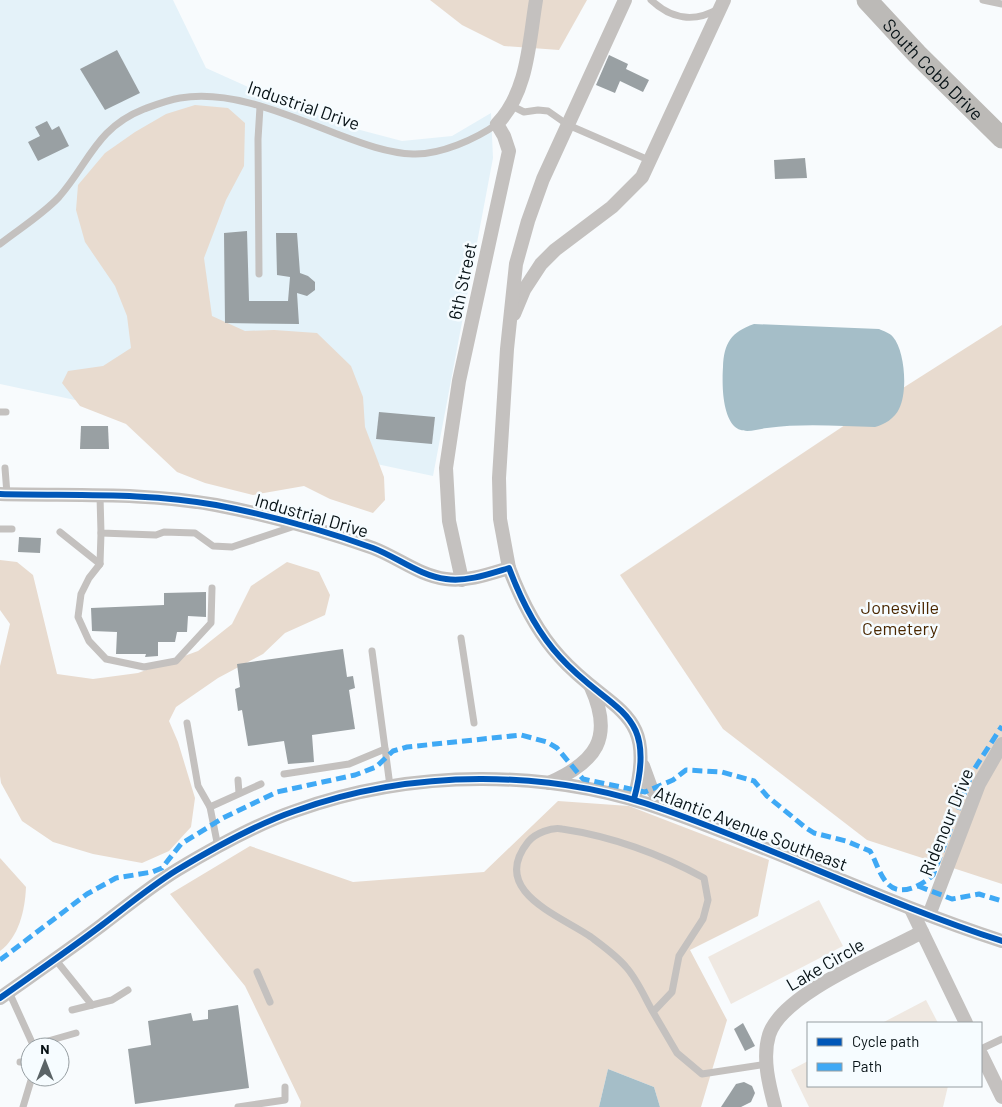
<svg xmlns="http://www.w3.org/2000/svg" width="1002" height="1107" viewBox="0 0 1002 1107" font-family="Barlow,sans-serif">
  <rect width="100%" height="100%" fill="#f8fbfd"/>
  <polygon fill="#e4f2f9" points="0,0 173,0 206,68 264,94 345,126 402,141 452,136 491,113 493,158 433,476 0,384"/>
  <g fill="#efe8e1">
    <polygon points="819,900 843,946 731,1004 708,957"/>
    <polygon points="926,1000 938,1023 882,1023"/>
    <polygon points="808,1061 808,1086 948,1086 943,1107 809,1107 791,1070"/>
  </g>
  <g fill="#e8dbcf">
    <polygon points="430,0 587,0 559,50 504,46 462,25"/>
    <polygon points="195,105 228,108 245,123 244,166 226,200 204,258 212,316 245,331 274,330 317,333 351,366 363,397 365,427 384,477 385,500 373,513 330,499 304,486 253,495 205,483 177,472 126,424 80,406 62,383 68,371 103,366 131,348 127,316 115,286 85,242 76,210 78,185 105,153 135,132 166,114"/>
    <polygon points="1002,325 1002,884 867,840 723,729 620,575 851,421"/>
    <polygon points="0,560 17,562 33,575 57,674 93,679 138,673 198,651 232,624 251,586 287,562 319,572 330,595 325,615 285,633 263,654 218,678 176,707 169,721 178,742 195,798 191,827 169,851 142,863 93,854 53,842 22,821 1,783 0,776 0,666 10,624 0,610"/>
    <polygon points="558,801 629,806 769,860 758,916 690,950 727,1020 701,1107 660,1107 654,1087 608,1069 599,1107 300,1107 301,1102 245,986 170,894 250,846 353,882 484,872"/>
    <path d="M0 858 26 887C25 910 19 937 0 951Z"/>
  </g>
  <g fill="#a5bec8">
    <path d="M754 324 879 329C883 331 890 333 893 337 905 351 908 392 899 409 895 418 884 425 875 427 840 426 802 423 767 428 757 429 743 435 734 426 722 413 722 383 723 367 724 343 731 332 754 324Z"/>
    <polygon points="608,1069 654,1087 660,1107 599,1107"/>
  </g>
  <g fill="#99a0a3">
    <polygon points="117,50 140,93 105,110 80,69"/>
    <polygon points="609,55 628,64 626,69 649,80 643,92 620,81 615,93 596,85"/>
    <polygon points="47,121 52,130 59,126 69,146 38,161 28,142 40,136 35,127"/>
    <polygon points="805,158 807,178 775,179 774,160"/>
    <polygon points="247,231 249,301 288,301 290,277 277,275 276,233 297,233 300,273 308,276 315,282 315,290 307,296 297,293 299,324 225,323 224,233"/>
    <polygon points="379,412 435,417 432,444 376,439"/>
    <polygon points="81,426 108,426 109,449 80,449"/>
    <polygon points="19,537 41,538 40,553 18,552"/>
    <polygon points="206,592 206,617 188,616 187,632 177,632 175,642 158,642 158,656 145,657 146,654 116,654 117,632 92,631 91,608 164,605 164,593"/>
    <polygon points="343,649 347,677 353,676 355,688 349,690 355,729 312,735 314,762 288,764 284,741 248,746 242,710 238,711 235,689 240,687 237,664"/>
    <polygon points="238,1005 249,1088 135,1104 128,1049 151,1045 148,1021 191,1013 193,1021 208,1019 208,1010"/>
    <polygon points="743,1023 755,1046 745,1051 734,1029"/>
    <polygon points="744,1082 752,1086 755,1093 751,1102 741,1107 721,1107 736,1084"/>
  </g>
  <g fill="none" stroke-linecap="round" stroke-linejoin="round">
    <g stroke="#c4c1bf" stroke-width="7">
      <path d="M651 0C671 19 694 23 718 9"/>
      <polyline points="983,0 1002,4"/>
      <polyline points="512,106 524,112 538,110 548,111 568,125 651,161"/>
      <path d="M0 244C19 229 42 215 59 197 89 163 96 128 144 109 155 105 168 100 180 98 232 89 289 116 337 134 361 143 387 153 413 154 440 155 476 139 497 124"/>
      <polyline points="259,274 258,139 260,107"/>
      <polyline points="0,412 6,412"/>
      <polyline points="5,468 7,494"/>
      <polyline points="100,496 101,533 156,535 164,532 195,533 213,546 232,547 295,526"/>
      <polyline points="0,529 12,529"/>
      <polyline points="60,532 100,564"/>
      <polyline points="101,533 100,564 89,578 81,594 78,617 89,641 106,659 144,667 176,661 211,623 212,588"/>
      <polyline points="461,638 474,723"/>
      <polyline points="372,651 390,786"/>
      <polyline points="187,723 198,786 210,807 218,847"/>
      <polyline points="284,774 349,764 385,749"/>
      <polyline points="238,780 239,793"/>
      <polyline points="210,807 261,784"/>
      <polyline points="55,959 92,1005"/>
      <polyline points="257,972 270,1002"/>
      <polyline points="9,992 34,1047"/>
      <polyline points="72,1010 112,1000 128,990"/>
      <path d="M653 1012C645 998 637 979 626 967 617 956 603 946 591 937 559 915 489 891 528 842 535 833 552 827 562 829 610 836 661 854 704 878L708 900 703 919 679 956 672 992 653 1012 677 1053 702 1074 767 1064"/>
      <polyline points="34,1045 76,1033"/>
      <polyline points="981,1049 1002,1039"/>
      <polyline points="20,1062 30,1063"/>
      <polyline points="23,1107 32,1077"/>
      <polyline points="238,1107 285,1100 285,1087"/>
    </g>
    <g stroke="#c4c1bf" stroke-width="14">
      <polyline points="514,314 524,290 541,264 555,250 612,207 642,177 724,0"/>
      <path d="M0 494C72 496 145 492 216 505 268 515 323 530 373 548 397 557 420 576 446 579 467 582 489 574 509 568 521 600 537 632 560 657 610 713 659 708 634 799"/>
      <polyline points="509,568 500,519 499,478 507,349 516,264 528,221 543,179 625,0"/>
      <path d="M462 580 449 521 446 468 459 381 509 151 504 136 497 124C528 92 529 42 536 0"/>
      <polyline points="643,766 651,788 667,809"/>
      <path d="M549 783C596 762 614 738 591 687"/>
      <polyline points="911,909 966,1023"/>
      <polyline points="929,915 979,784 1002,744"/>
      <path d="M0 998C34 974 69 950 102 925 127 906 151 886 177 870 212 849 257 824 295 811 411 769 549 768 665 810 779 850 887 904 1002 941"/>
      <polyline points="981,1054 1002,1097"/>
      <path d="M775 1107C769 1085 762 1058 769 1035 782 993 884 953 922 932"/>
    </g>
    <path stroke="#bcbab7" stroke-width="21" id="s1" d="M867 0 917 54 1002 138"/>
    <g stroke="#3fa9f5" stroke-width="5" stroke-dasharray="10 5" stroke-linecap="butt">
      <polyline points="918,886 952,899 979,894 1002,901"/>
      <path d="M0 960 87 894 116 878 152 872 162 868 181 844 223 818 277 792 355 775 376 767 393 751 407 747 521 735 547 742 557 748 583 779 645 792 673 780 686 770 722 772 754 781 767 796 806 828 814 833 846 841 870 851C876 861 879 874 887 883 899 898 923 885 933 875L973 771 1002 726"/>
    </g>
    <g stroke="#f6fcff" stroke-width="9">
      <g id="cycleway">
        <path d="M0 494C72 496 145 492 216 505 268 515 323 530 373 548 397 557 420 576 446 579 467 582 489 574 509 568 521 600 537 632 560 657 610 713 659 708 634 799"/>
        <path d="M0 998C34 974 69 950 102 925 127 906 151 886 177 870 212 849 257 824 295 811 411 769 549 768 665 810 779 850 887 904 1002 941"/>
      </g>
    </g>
    <use href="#cycleway" stroke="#0057b8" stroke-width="6"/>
  </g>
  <g text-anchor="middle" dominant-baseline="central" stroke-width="5" stroke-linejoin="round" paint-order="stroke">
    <g font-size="18" fill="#071216" stroke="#f6fcff">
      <text stroke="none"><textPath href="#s1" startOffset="96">South Cobb Drive</textPath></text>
      <text transform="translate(304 105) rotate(19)">Industrial Drive</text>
      <text transform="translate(462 281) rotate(-78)">6th Street</text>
      <text transform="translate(312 515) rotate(16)">Industrial Drive</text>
      <text transform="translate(946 822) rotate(-68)">Ridenour Drive</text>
      <text transform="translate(751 828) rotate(21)">Atlantic Avenue Southeast</text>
      <text transform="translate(825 964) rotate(-30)">Lake Circle</text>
    </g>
    <g font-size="18" fill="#4a2700" stroke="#f6fcff">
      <text x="900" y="607">Jonesville<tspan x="900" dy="21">Cemetery</tspan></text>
    </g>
  </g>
  <rect x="807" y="1022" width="175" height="65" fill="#f6fcff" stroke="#969ea2"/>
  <rect x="817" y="1038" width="25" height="8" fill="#0057b8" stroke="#969ea2"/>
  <text x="852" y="1047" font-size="15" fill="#071216">Cycle path</text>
  <rect x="817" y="1063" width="25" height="8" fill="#3fa9f5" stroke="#969ea2"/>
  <text x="852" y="1072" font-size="15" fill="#071216">Path</text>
  <g transform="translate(45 1062)"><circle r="24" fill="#f6fcff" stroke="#969ea2"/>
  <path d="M0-4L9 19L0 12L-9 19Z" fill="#5b6467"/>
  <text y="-8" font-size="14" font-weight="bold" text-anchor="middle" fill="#071216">N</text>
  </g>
</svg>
